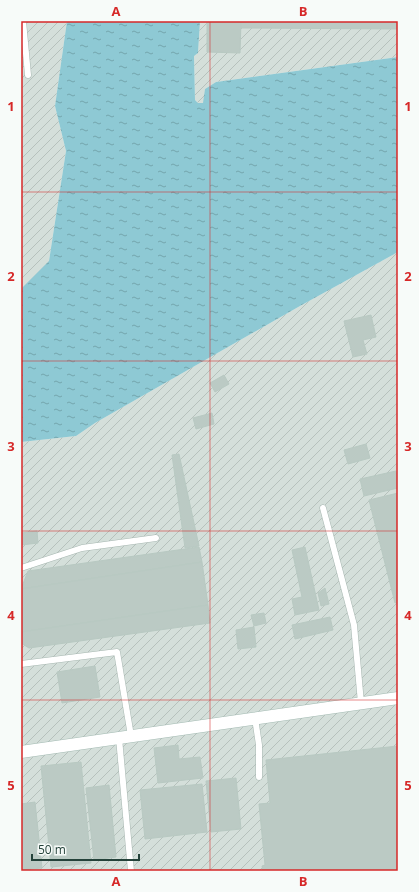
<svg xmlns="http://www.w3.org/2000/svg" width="419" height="892" viewBox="0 0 419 892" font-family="'Open Sans',sans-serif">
  <defs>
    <pattern id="industrial-furrows" width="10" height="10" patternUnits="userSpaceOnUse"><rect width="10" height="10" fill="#d4dfda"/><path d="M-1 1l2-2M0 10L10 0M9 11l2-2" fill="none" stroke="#b6c1bc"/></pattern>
    <pattern id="water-ripples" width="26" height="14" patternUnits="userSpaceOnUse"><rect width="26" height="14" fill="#8ec9d4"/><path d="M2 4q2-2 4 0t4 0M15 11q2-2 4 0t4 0" fill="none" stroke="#74a5ad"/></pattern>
  </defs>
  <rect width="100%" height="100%" fill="#e6efeb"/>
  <g fill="url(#industrial-furrows)">
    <polygon points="21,21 67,21 55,106 66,151 49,261 21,289"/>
    <polygon points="200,21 398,21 398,57 216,82 205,89 204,104 198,103 195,100 194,56 198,53"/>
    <polygon points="398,252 398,871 21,871 21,442 76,436 95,423 300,306"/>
  </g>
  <polygon fill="url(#water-ripples)" points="67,21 200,21 198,53 194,56 195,100 198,103 203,103 205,89 216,82 398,57 398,252 300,306 95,423 76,436 21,442 21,289 49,261 66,151 55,106"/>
  <g fill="#bbcac4" stroke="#b8c9c2">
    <polygon points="207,21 241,21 240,53 207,52"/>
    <polygon points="241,21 398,21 398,29 241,28"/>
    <polygon points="371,315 376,337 363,340 367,354 353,357 344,321"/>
    <polygon points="224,375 229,384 215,392 210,383"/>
    <polygon points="212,413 214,424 196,429 193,418"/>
    <polygon points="366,444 370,458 348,464 344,450"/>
    <polygon points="179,454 199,546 185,548 172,455"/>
    <polygon points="396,471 398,488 364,496 360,479"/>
    <polygon points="398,493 398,602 395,603 369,500"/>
    <polygon points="37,531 38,543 21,545 21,533"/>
    <polygon points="199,547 202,562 21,589 28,571"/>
    <polygon points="305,547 319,610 295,615 292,599 302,597 292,550"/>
    <polygon points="202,562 208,605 21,632 21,589"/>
    <polygon points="325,588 329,604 321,606 318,593"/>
    <polygon points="208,605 210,623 29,648 21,643 21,632"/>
    <polygon points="264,613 266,623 254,626 251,615"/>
    <polygon points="330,617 333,630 295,639 292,625"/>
    <polygon points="254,627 256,647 238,649 236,630"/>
    <polygon points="95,666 100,697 62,703 57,672"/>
    <polygon points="178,745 179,759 200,757 203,778 158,783 154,748"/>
    <polygon points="398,746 398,871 263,871 262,866 265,865 259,804 270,803 266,760"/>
    <polygon points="81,762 91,863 51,867 41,766"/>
    <polygon points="236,778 241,829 211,832 206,781"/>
    <polygon points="202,784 207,832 145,839 140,790"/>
    <polygon points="109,785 116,857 94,860 86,788"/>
    <polygon points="35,802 42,868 21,870 21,804"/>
  </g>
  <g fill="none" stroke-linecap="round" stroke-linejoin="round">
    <g stroke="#a8b8b2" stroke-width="7">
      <g id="lane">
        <polyline points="23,21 28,75"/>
        <polyline points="323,508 354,625 361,703"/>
        <polyline points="21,568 82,548 156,538"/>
        <polyline points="21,664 117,652 131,736"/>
        <polyline points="255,718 259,745 259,777"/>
        <polyline points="119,738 131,871"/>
      </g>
    </g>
    <g stroke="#a4bbb3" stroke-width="13">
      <polyline id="secondary" points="21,752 398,698"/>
    </g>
    <use href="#lane" stroke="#fff" stroke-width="6"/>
    <use href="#secondary" stroke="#fff" stroke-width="12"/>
  </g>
  <path fill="none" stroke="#d62828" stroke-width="1" stroke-opacity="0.55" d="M210 21V871M21 192H398M21 361H398M21 531H398M21 700H398"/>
  <rect width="419" height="892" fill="none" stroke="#f7fbf9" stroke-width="44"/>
  <path d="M32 854v6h107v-6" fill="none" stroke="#24423a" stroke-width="2"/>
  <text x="38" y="854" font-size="12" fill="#24423a" stroke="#f7fbf9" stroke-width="3" paint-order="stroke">50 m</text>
  <rect x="22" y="22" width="375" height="848" fill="none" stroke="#d62828" stroke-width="1.5"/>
  <g font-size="13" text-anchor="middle" font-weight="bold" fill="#d62828">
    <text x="116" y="16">A</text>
    <text x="303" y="16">B</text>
    <text x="11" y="111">1</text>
    <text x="408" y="111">1</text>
    <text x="11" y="281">2</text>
    <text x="408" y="281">2</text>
    <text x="11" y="451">3</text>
    <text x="408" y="451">3</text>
    <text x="11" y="620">4</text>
    <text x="408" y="620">4</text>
    <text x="11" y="790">5</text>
    <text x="408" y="790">5</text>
    <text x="116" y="886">A</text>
    <text x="303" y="886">B</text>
  </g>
</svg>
